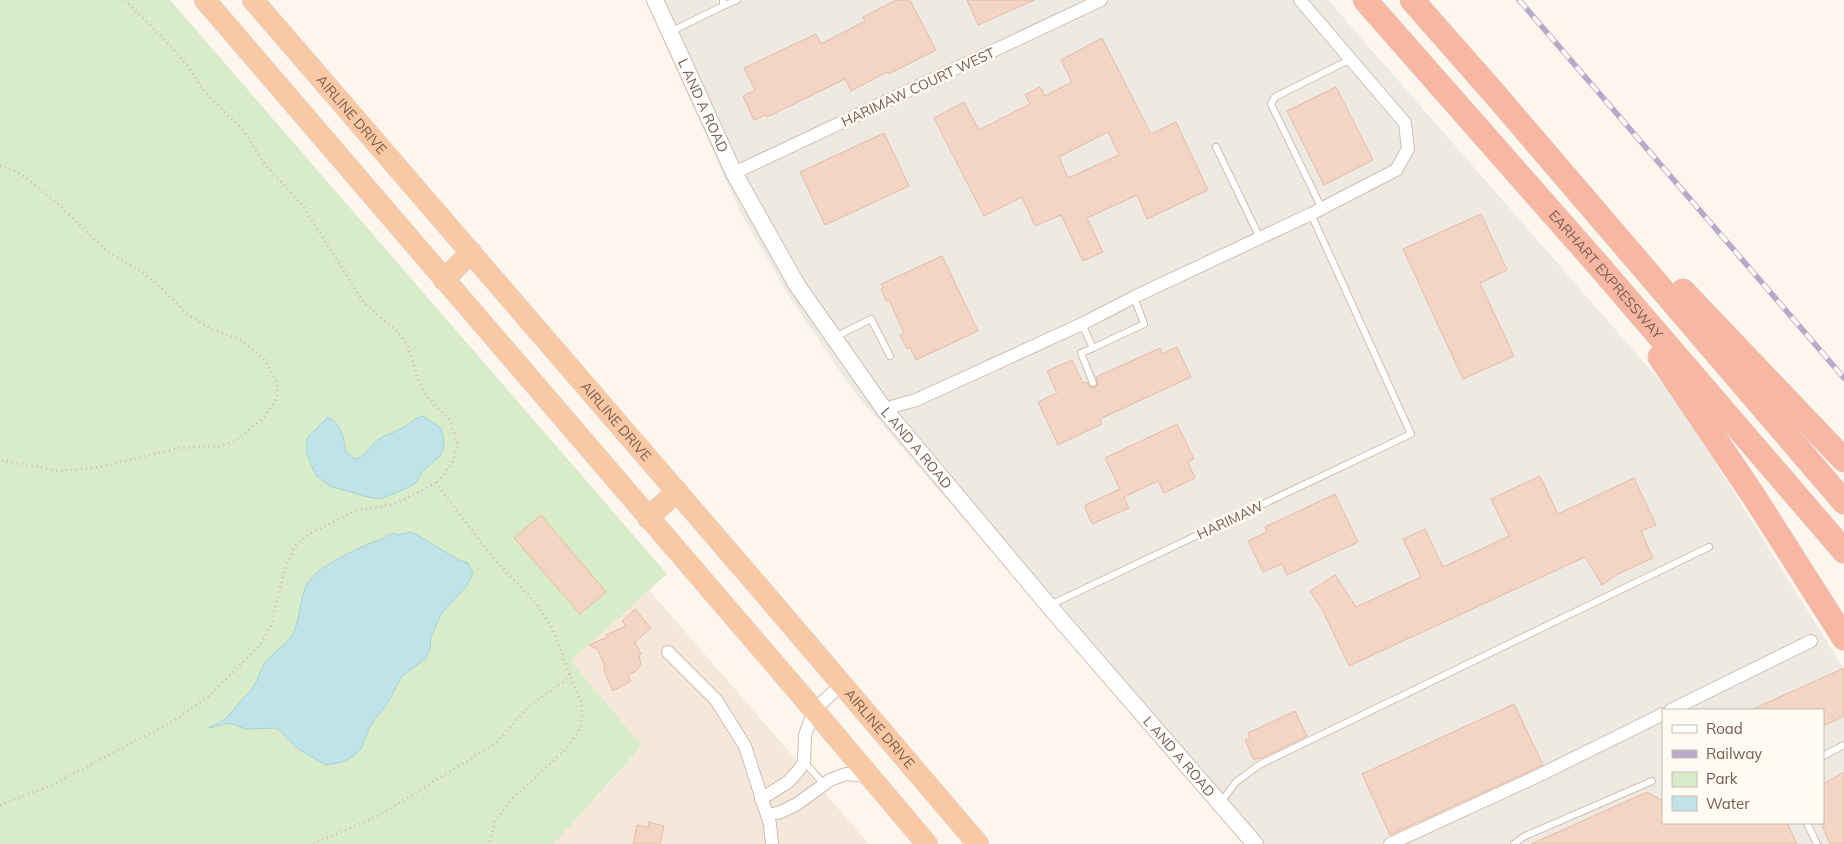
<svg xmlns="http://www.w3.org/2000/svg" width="1844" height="844" viewBox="0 0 1844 844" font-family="Mulish,sans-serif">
  <rect width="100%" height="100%" fill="#fdf6ec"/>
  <polygon fill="#f5e8da" points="649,590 869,844 554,844 642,747 571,661"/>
  <path fill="#efe9e4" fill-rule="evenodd" d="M646 0H1328L1675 398 1844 669V844H1245L854 392 791 299 739 210ZM1663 710H1823V823H1663Z"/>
  <polygon fill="#d8ecc9" points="0,0 170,0 667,574 571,661 642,746 554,844 0,844"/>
  <g fill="#bfe3e8" stroke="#a5d3da">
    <path d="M423 416 441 428 443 436 444 446 440 456 421 473 416 483 405 489 380 499 364 496 330 486 316 476 306 452 307 438 328 417C341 423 344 439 346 452L355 459C366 457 369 445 379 439 385 435 393 433 400 429 410 425 412 419 423 416Z"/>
    <path d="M412 532 459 560 468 563 473 573 467 585 441 614 431 637 430 650 425 659 401 677 389 701 370 726 361 749 354 756 342 762 326 765 298 749 277 728 246 729 229 723 209 728V727C229 720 228 715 241 701 246 695 251 691 255 684 259 677 261 669 265 663 274 650 290 644 295 629 301 613 300 595 309 581 320 565 367 543 385 538L392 533 397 535Z"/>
  </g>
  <g fill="#f3d5c3" stroke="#e6bba3" fill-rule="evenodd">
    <polygon points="896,0 910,0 936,50 889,74 887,72 851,91 845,79 767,117 766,115 754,120 743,96 755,90 744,68 816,34 821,44 865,21 863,17"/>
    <polygon points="967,0 1034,0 978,25"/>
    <path d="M1102 38 1151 134 1176 122 1208 190 1147 219 1137 195 1087 218 1103 252 1083 261 1061 215 1035 226 1022 197 984 216 934 118 964 102 979 130 1030 104 1025 95 1040 87 1045 96 1072 82 1061 60ZM1108 132 1119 155 1068 178 1059 157Z"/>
    <polygon points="1336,87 1373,160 1324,185 1287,111"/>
    <polygon points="884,133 909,186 825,225 800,172"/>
    <polygon points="1481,214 1507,270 1480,283 1514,356 1463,379 1403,249"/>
    <polygon points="942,256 978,331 916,360 910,347 907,349 900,335 904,333 889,300 886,301 881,289 883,288 881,284"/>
    <polygon points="1177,347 1191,377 1100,419 1102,424 1058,445 1038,402 1057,393 1047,371 1072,360 1083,383 1087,382 1090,387 1094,388 1098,384 1096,377 1160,348 1162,354"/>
    <polygon points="1177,424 1194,459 1188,462 1195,478 1164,493 1158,481 1124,497 1129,508 1092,524 1085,508 1086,508 1085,505 1120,489 1105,458"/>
    <polygon points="1540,476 1558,514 1634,478 1656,525 1641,531 1653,558 1618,574 1602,585 1585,557 1349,666 1322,609 1310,591 1335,575 1356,607 1421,577 1403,539 1425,529 1443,567 1509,536 1491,499"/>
    <polygon points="1335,494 1358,542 1287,575 1282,564 1263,572 1248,541 1267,532 1265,527"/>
    <polygon points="541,515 606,592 580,614 514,538"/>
    <polygon points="635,609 651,628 635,642 641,654 639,655 641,665 636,671 628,675 631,681 613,691 604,671 605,667 598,650 589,645 607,637 606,635 626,626 622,621"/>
    <polygon points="1844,668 1844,716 1823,726 1823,710 1751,710"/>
    <polygon points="1514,704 1543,765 1390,835 1362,774"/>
    <polygon points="1295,711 1307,736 1260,759 1259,758 1254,760 1245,740 1250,738 1248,733"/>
    <polygon points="1844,772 1844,844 1830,844 1823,828 1823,784"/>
    <polygon points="1647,792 1663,801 1663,823 1787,823 1797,844 1531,844"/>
    <polygon points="649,822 664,826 660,844 633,844 637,825 648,827"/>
  </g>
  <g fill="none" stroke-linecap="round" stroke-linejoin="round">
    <g stroke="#d1beb0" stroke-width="8">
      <g id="service">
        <polyline points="723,6 737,0"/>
        <polyline points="670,32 723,6 723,0"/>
        <polyline points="1216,147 1260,238"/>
        <polyline points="1322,209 1271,104 1275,97 1351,59"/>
        <polyline points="1082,324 1093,348 1144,324 1134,297"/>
        <polyline points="835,337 871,319 890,356"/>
        <polyline points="1093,348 1081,353 1093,383"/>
        <polyline points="1050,605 1411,434 1311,214"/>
        <polyline points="1823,756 1844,745"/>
        <polyline points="804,762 824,784"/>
        <polyline points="1221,802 1236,782 1259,765 1709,547"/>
        <polyline points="1807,823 1817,844"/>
        <polyline points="1514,844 1523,837 1652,781"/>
      </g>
    </g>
    <g stroke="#d1beb0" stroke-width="14">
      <g id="minor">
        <polyline points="734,173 1101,0"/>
        <polyline points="884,409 916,400 1082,324 1134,297 1311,214 1396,170 1408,149 1405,123 1300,0"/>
        <polyline points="668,652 716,700 745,746 770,824 772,844"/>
        <polyline points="1671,710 1811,641"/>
        <polyline points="761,799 788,782 798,771 804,762 805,735 814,710 842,684"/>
        <polyline points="767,815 781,812 797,804 830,780 846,774 869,776"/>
        <polyline points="1390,844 1542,774 1663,714"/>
      </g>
    </g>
    <g stroke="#d1beb0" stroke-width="18">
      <g id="tertiary">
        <path id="s1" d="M655 0 734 173 797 285 884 409 1049 606 1255 844"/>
      </g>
    </g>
    <g stroke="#dad1cd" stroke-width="22">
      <g id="trunk">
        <polyline points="205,0 802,696 927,844"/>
        <path id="s2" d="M253 0 759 587 978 844"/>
        <polyline points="444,280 471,252"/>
        <polyline points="648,518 677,491"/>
      </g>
    </g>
    <g stroke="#dad1cd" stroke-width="25">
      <g id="motorway">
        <path id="s3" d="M1365 0 1599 266 1844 551"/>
        <polyline points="1412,0 1493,92 1844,502"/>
        <polyline points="1683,291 1844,460"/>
        <polyline points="1660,357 1753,495 1844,638"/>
      </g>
    </g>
    <g stroke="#d9b8a5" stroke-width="2.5" stroke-dasharray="1 4" stroke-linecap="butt">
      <polyline points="125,0 163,38 188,66 203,90 244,131 263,162 303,206 364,303 399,333 408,347 417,377 426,395 450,421 458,444 452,464 436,483"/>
      <polyline points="0,166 18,172 58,204 107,251 143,273 161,288 187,314 211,329 239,339 263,358 277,382 277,398 265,416 236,441 219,446 179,448 100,467 60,471 0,460"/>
      <polyline points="0,805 52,785 177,719 209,696 260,645 271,626 284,573 294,547 311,533 355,511 395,504 436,483 493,558 534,601 551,626 582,705 581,727 567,748 512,799 495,821 489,844"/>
      <polyline points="313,844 378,816 496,743 529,706 562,683 570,674"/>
    </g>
    <use href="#service" stroke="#fff" stroke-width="6"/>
    <use href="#minor" stroke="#fff" stroke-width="12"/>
    <use href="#tertiary" stroke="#fff" stroke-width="16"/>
    <use href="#trunk" stroke="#f9c8a4" stroke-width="21"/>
    <use href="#motorway" stroke="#f7b7a3" stroke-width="24"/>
    <g stroke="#b9a8c9" stroke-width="5.5">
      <polyline id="rail" points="1519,0 1844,378"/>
    </g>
    <use href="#rail" stroke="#fffaf3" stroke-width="4" stroke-dasharray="11" stroke-linecap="butt"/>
  </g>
  <g text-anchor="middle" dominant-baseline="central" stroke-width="5" stroke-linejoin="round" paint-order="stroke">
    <g font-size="14" fill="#7a5c4d" stroke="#fffaf3">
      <text transform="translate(918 87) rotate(-25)">HARIMAW COURT WEST</text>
      <text stroke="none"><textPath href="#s1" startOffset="116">L AND A ROAD</textPath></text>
      <text stroke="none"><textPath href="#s2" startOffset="151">AIRLINE DRIVE</textPath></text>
      <text stroke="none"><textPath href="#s3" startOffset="365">EARHART EXPRESSWAY</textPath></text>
      <text stroke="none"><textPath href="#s2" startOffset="556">AIRLINE DRIVE</textPath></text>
      <text stroke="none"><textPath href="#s1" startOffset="521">L AND A ROAD</textPath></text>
      <text transform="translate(1230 520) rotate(-25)">HARIMAW</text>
      <text stroke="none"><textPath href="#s2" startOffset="961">AIRLINE DRIVE</textPath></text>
      <text stroke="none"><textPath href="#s1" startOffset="926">L AND A ROAD</textPath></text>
    </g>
  </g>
  <rect x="1662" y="709" width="162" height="115" fill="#fffaf3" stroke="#cabbb1"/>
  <rect x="1672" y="725" width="25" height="8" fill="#ffffff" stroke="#cabbb1"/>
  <text x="1706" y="734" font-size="15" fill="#7a5c4d">Road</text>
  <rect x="1672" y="750" width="25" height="8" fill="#b9a8c9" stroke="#cabbb1"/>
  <text x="1706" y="759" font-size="15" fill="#7a5c4d">Railway</text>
  <rect x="1672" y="772" width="25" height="15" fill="#d8ecc9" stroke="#cabbb1"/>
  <text x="1706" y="784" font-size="15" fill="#7a5c4d">Park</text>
  <rect x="1672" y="796" width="25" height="15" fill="#bfe3e8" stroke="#cabbb1"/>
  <text x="1706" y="809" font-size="15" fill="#7a5c4d">Water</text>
</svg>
